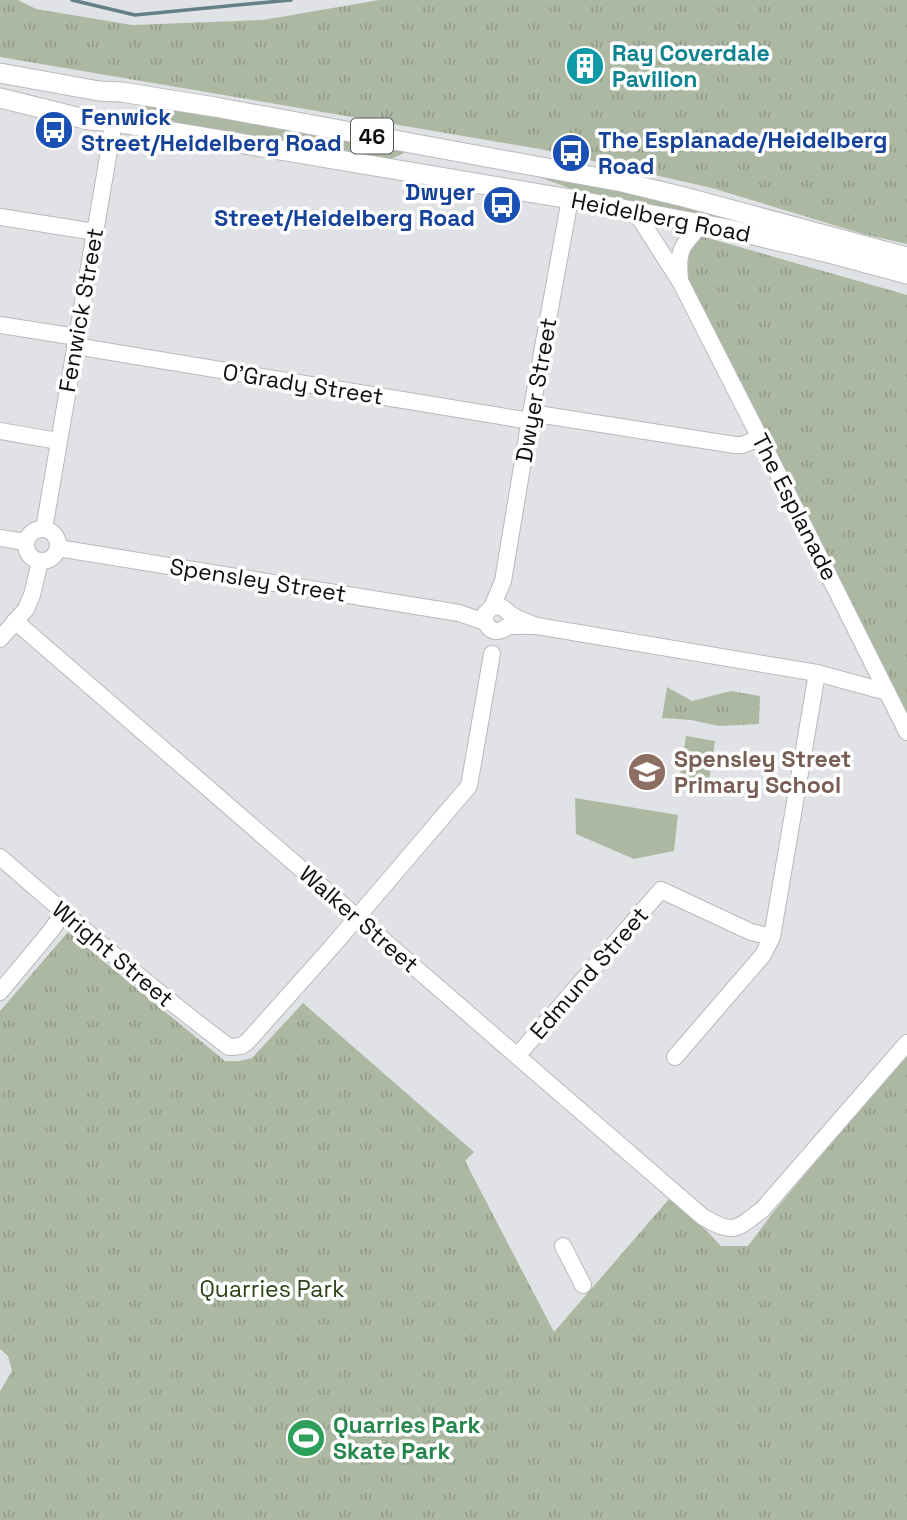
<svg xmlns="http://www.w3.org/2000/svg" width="907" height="1520" viewBox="0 0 907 1520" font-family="'Space Grotesk',sans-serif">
  <defs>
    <pattern id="park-tufts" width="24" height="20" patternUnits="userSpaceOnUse" patternTransform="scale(1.75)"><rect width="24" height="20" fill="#acb8a2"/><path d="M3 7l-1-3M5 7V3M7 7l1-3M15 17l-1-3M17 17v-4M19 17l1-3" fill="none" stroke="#939d8a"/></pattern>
  </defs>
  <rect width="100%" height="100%" fill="#e1e2e6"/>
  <g fill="#acb8a2">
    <polygon points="142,105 403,149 404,153 389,160 135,116 134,110"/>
    <polygon points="535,173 631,191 726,216 727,220 580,192 536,176"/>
    <polygon points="686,736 715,741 709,781 680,776"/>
    <polygon points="575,798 678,815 674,851 634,859 576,834"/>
  </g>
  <g fill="url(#park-tufts)">
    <polygon points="0,0 18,0 36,9 132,25 263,20 379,0 907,0 907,244 863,234 712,188 540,149 0,57"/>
    <polygon points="701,236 907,295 907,721 687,279 689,253"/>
    <polygon points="667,687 692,701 731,691 760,696 759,724 719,726 691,720 662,718"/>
    <polygon points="68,932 225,1061 239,1061 252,1058 303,1003 474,1152 465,1161 554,1332 669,1199 707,1231 721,1246 748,1246 775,1210 907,1054 907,1520 0,1520 0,1391 12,1371 8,1356 0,1349 0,1011"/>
  </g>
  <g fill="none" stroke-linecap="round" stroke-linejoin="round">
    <polyline stroke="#657f86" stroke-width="3.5" points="72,0 135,15 291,0"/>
    <g stroke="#b9b9bd" stroke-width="18">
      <g id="minor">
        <polyline points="635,211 681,283 760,438 907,732"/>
        <polyline points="0,217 95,232"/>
        <path d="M680 280C677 248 682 246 702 224"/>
        <polyline points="0,325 77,337"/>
        <polyline points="75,346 530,421"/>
        <polyline points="531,413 735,445 742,445 760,438"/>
        <polyline points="0,431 58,441"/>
        <circle cx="42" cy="545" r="16"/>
        <polyline points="44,529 114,122"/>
        <polyline points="0,538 26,542"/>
        <polyline points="58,548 459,613 485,622"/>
        <polyline points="492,607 503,581 531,413 570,199"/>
        <path d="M15 621 703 1217C734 1235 735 1230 762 1210L907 1043"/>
        <path d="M537 626C529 623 520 620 513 616 504 611 506 605 492 607L485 614C484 624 490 634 502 630 504 629 505 628 507 627 516 625 528 626 537 626L817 673 887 692"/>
        <polyline points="0,639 26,609 32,595 40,561"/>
        <path d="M0 857C75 922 149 987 229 1047L241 1046 247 1042 330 949 469 786 492 654"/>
        <polyline points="0,992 49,933 64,913"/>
        <polyline points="517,1056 661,890 751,932 772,937"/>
        <polyline points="675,1057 763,955 772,937 817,673"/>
        <polyline points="563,1246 583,1285"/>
      </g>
    </g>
    <g stroke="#b9b9bd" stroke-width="21">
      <g id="major">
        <polyline points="0,73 99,91 121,92 215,107 622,182 684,197 907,257"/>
        <polyline points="0,98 89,120 114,122 570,199 732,230 833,254 907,274"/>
      </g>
    </g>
    <use href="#minor" stroke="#fff" stroke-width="16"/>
    <use href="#major" stroke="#fff" stroke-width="19"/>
  </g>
  <defs>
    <g id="building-disc" transform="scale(2.0125)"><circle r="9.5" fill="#0f9aa8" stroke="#fff"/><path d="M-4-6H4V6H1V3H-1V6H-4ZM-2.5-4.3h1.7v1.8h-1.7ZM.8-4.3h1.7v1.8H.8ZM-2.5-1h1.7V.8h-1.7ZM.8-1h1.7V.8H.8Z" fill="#fff"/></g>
    <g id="bus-disc" transform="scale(2.0125)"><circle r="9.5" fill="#1a4fb4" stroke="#fff"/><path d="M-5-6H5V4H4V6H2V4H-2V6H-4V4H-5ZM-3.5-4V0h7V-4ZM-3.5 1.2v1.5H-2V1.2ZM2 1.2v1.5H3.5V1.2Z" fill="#fff"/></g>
    <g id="school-disc" transform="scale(2.0125)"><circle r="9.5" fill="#8d6e63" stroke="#fff"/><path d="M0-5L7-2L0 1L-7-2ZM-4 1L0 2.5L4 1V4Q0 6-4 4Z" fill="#fff"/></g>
    <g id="stadium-disc" transform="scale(2.0125)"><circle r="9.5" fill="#2e9e5b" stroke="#fff"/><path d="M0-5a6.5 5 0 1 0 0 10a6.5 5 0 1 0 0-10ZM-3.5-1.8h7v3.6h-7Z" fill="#fff"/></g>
  </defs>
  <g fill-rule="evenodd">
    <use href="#building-disc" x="585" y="66"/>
    <use href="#bus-disc" x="54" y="130"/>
    <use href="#bus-disc" x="571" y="153"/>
    <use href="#bus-disc" x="502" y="205"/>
    <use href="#school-disc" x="647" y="772"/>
    <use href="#stadium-disc" x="306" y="1438"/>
  </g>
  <g text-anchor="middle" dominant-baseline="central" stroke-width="7" stroke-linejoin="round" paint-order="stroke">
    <rect fill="#fff" stroke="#575758" stroke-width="2" x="351" y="118.5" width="42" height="35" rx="5"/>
    <g font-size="21" font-weight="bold" fill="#0f0f11">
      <text x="372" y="136">46</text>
    </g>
    <g font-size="23" font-weight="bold" fill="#0d838f" stroke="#fff" text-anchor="start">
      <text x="612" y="53">Ray Coverdale<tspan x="612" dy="26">Pavilion</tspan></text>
    </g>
    <g font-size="23" font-weight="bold" fill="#164399" stroke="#fff" text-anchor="start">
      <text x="81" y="117">Fenwick<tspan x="81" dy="26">Street/Heidelberg Road</tspan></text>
      <text x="598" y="140">The Esplanade/Heidelberg<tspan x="598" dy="26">Road</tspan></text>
      <text x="475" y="192" text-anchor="end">Dwyer<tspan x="475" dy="26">Street/Heidelberg Road</tspan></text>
    </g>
    <g font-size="23" fill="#0f0f11" stroke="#fff">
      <text transform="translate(661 217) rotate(11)">Heidelberg Road</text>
      <text transform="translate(81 310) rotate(-80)">Fenwick Street</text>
      <text transform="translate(303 384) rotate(9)">O'Grady Street</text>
      <text transform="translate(536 390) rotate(-80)">Dwyer Street</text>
      <text transform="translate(795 507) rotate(63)">The Esplanade</text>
      <text transform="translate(258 580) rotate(9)">Spensley Street</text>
      <text transform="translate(359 919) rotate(41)">Walker Street</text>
      <text transform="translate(113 954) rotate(40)">Wright Street</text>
      <text transform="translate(589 973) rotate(-49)">Edmund Street</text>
    </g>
    <g font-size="23" font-weight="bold" fill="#785e54" stroke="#fff" text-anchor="start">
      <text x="674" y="759">Spensley Street<tspan x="674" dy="26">Primary School</tspan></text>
    </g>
    <g font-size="23" fill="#2d4115" stroke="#fff">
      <text x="272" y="1289">Quarries Park</text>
    </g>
    <g font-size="23" font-weight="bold" fill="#27864d" stroke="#fff" text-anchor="start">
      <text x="333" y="1425">Quarries Park<tspan x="333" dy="26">Skate Park</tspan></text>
    </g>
  </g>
</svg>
